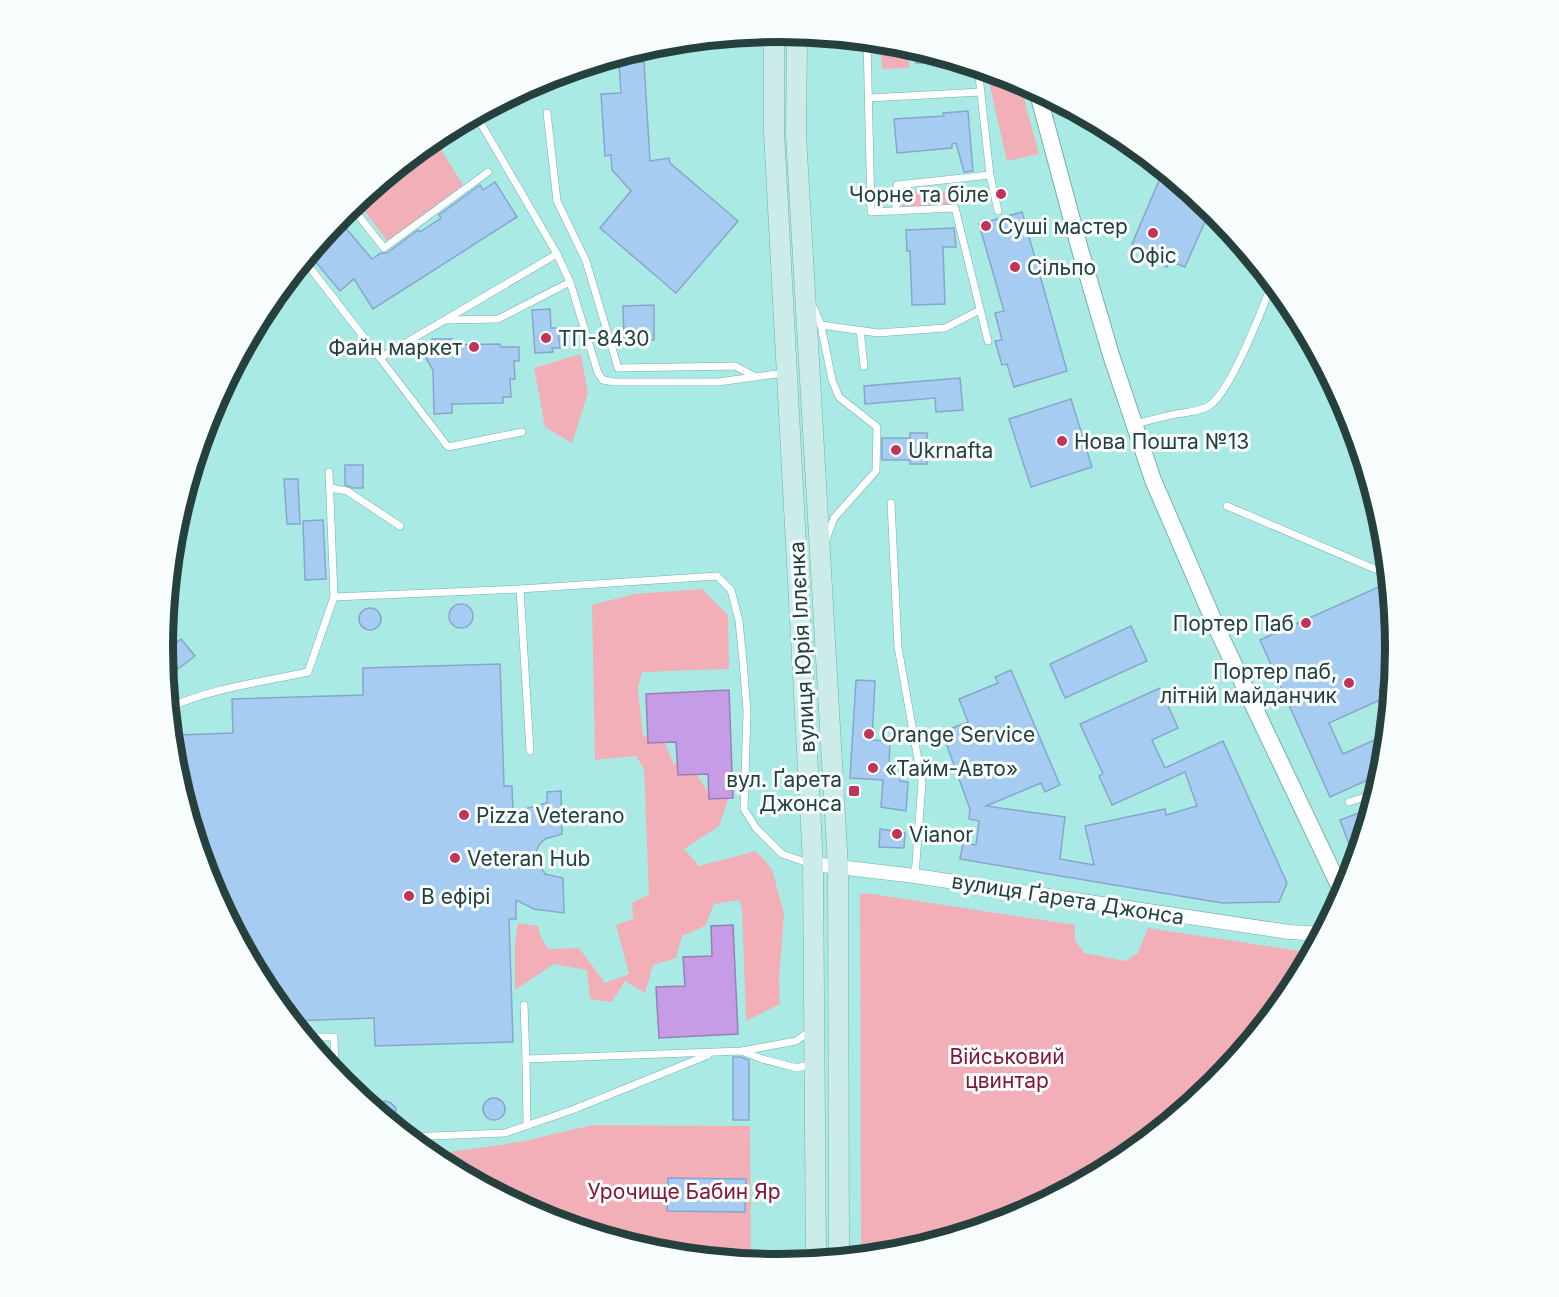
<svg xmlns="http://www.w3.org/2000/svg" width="1559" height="1297" viewBox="0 0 1559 1297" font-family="Inter,sans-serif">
  <rect width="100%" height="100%" fill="#aaeae5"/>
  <g fill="#f3afb8">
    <polygon points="881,42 909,46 909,68 882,69"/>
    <polygon points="986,69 1019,80 1039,154 1007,161"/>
    <polygon points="434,138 463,185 387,241 357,201"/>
    <rect x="902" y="191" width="19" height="15"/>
    <polygon points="953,192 955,205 923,206 923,193"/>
    <polygon points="581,354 588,393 572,443 545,427 534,368"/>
    <polygon points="702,589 728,615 729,669 642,672 638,688 643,736 664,740 673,763 696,772 708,793 729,797 719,826 684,849 699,866 756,851 772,869 784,914 779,980 780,1004 746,1021 742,909 739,900 714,904 705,926 682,936 676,958 653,965 645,993 625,981 612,1002 590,999 587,970 554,964 515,990 515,943 518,923 538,926 540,935 548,949 579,948 605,983 629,974 616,925 633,919 632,903 649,894 644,769 636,756 595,760 592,605 634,594"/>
    <polygon points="860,894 872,894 1075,925 1075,940 1084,953 1125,961 1138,953 1148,928 1313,953 1292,992 1216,1085 1122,1162 1015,1219 900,1254 861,1257"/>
    <polygon points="592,1125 750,1126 751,1263 659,1254 543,1218 436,1161 429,1155 520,1142"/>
  </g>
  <g fill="#c69ce6" stroke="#9680b4" stroke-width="1.5">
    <polygon points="729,690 733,798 709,799 708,774 678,775 676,742 648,743 646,694"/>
    <polygon points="733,925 738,1034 659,1038 656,987 685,986 683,957 712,956 711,926"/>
  </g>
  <g fill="#a6ccf2" stroke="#85a7cb" stroke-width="1.5">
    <polygon points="916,48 956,60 955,64 916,63"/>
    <polygon points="644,62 650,161 669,158 670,163 738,221 676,293 600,228 631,191 612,170 611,155 605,156 601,94 621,93 619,64"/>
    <polygon points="968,111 973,171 964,172 956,143 952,144 952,148 897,153 894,119 944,116 943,113"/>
    <polygon points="1164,169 1211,208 1185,267 1170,261 1167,267 1141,256 1144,250 1132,244"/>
    <polygon points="495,182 517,217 373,309 354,279 340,291 309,254 338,219 372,259 381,253 387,253 418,230 420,232 441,218 439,215 480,185 483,190"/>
    <polygon points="1022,212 1067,371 1014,387 1007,364 1002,365 995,341 1002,340 995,313 1004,311 979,224"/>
    <polygon points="954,228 956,247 943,247 945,304 912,305 910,251 907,251 906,230"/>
    <polygon points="654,305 654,340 624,341 623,306"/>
    <polygon points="550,309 551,328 558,328 560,348 552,348 553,352 535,353 532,310"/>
    <polygon points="432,339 452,339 452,345 500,344 501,347 519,347 519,361 514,361 515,379 510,379 511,397 503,397 503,403 452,404 452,413 434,414 433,370 423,353 432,353"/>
    <polygon points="960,378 963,410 936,412 935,398 865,404 864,386"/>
    <polygon points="1071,399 1092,467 1031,487 1009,419"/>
    <polygon points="910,433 927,433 927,464 910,464 910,460 882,460 882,438 910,438"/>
    <polygon points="345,465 363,465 363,488 352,488 345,485"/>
    <polygon points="284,479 298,479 300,524 287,524"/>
    <polygon points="323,520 326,579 305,580 303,521"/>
    <polygon points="1383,585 1392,607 1396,649 1393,685 1379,691 1382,699 1329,723 1343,754 1388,734 1385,769 1383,773 1330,797 1260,640"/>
    <circle cx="461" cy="616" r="12"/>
    <circle cx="370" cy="619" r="11"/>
    <polygon points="1131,626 1147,661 1065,698 1050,664"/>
    <polygon points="181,639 195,656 178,669 165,652"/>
    <polygon points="500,664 504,786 512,786 513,812 547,803 547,792 561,791 562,834 545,839 539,845 536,852 537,861 545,874 563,878 564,913 534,909 516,900 516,919 509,919 513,1042 375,1046 374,1018 291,1021 266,991 209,884 181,791 179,735 233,733 232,699 363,695 363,668"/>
    <polygon points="1011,670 1060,785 1045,792 1041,783 986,806 1065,817 1060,859 1094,865 1085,826 1165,809 1166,815 1197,806 1185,772 1112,805 1099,776 1103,774 1080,724 1160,688 1178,728 1152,740 1165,768 1223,741 1287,883 1279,902 1222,903 960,859 963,843 976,845 979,821 969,819 970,809 942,732 968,722 959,699 998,683 995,677"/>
    <polygon points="856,680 875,681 872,740 890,741 889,764 894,764 894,772 901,772 900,781 908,782 906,811 881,807 883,780 850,778"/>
    <polygon points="1373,808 1356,863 1340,820"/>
    <polygon points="880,829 905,833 904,848 879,847"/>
    <polygon points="733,1057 741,1057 749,1060 749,1120 733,1120"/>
    <circle cx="494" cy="1109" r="11"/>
    <polygon points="385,1101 391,1103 396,1108 395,1118 390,1123 374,1110 378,1104"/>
    <polygon points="668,1178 746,1179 745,1212 667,1211"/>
  </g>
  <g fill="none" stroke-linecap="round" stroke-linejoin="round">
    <g stroke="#72b0ab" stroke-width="8">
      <g id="service">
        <polyline points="867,40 871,212 955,208 988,341"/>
        <polyline points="978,67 990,175 998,211"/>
        <polyline points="869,98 981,92"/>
        <polyline points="547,113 557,201 586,261 618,368 735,366 756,377"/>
        <polyline points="476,115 557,254"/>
        <polyline points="351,206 384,248 488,172"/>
        <polyline points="896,211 897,185 990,175"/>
        <polyline points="304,260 380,358 557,254 570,282 598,373 603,380 614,382 718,382 784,373"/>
        <polyline points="813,306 821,325 832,380 839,397 877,427 876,471 834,518 826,539"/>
        <polyline points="446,320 498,319 570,282"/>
        <polyline points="821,325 878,333 945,328 980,310"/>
        <polyline points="860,330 864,366"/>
        <polyline points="380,358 448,447 522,432"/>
        <path d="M1136 424C1149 420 1163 417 1176 414 1187 412 1197 412 1207 407 1230 396 1262 308 1273 282"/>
        <polyline points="330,488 347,491 400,526"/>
        <polyline points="891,503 898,647 922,782 915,876"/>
        <polyline points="1227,506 1389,575"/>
        <polyline points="520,589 530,751"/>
        <polyline points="334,597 520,589 717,576 731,590 739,621 743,661 747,711 744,809 756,828 782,854 811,864"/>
        <path d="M168 708C212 688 262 682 308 672L334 597 329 472"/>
        <polyline points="1349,802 1377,793"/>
        <polyline points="524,1005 526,1059 742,1051 796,1041 810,1031"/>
        <polyline points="304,1037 334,1037 335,1075"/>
        <polyline points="742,1051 762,1059 797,1068 812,1064"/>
        <polyline points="526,1059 527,1125"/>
        <polyline points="407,1137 505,1133 572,1110 708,1055"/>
      </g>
    </g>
    <g stroke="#72b0ab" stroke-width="15">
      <polyline id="minor" points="813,864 915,876 1289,932 1323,934"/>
    </g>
    <g stroke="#72b0ab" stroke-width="18">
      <polyline id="tertiary" points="1037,90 1079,246 1111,355 1153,480 1219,633 1344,896"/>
    </g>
    <g stroke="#72b0ab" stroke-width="21">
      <g id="secondary">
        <polyline points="774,32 774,132 813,864 816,1262"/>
        <polyline points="797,33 796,135 838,867 839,1260"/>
      </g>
    </g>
    <use href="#service" stroke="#fff" stroke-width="7"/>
    <use href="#minor" stroke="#fff" stroke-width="14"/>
    <use href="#tertiary" stroke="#fff" stroke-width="16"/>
    <use href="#secondary" stroke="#cbece9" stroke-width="20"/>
  </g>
  <g fill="#c2335a" stroke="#f8fefe" stroke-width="2">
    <circle cx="1001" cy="194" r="6"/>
    <circle cx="986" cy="226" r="6"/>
    <circle cx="1153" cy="233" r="6"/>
    <circle cx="1015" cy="267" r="6"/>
    <circle cx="546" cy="338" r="6"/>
    <circle cx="474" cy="347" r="6"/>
    <circle cx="1062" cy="441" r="6"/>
    <circle cx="896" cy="450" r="6"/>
    <circle cx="1306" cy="623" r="6"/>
    <circle cx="1349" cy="683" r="6"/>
    <circle cx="869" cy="734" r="6"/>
    <circle cx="873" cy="768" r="6"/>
    <rect x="848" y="785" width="12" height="12" rx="3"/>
    <circle cx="464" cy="815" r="6"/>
    <circle cx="897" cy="834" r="6"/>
    <circle cx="455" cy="858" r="6"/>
    <circle cx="409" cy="896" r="6"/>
  </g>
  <g text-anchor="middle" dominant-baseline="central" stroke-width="6" stroke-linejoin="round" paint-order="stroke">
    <g font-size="21" fill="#26403e" stroke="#f8fefe" text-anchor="start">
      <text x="989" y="194" text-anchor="end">Чорне та біле</text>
      <text x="998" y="226">Суші мастер</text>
      <text x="1153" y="255" text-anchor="middle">Офіс</text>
      <text x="1027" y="267">Сільпо</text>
      <text x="558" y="338">ТП-8430</text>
      <text x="462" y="347" text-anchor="end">Файн маркет</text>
      <text x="1074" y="441">Нова Пошта №13</text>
      <text x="908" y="450">Ukrnafta</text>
      <text x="1294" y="623" text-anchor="end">Портер Паб</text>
      <text x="1337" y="671" text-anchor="end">Портер паб,<tspan x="1337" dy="24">літній майданчик</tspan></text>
      <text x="881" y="734">Orange Service</text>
      <text x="885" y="768">«Тайм-Авто»</text>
      <text x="842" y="779" text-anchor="end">вул. Ґарета<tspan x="842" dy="24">Джонса</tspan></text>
      <text x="476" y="815">Pizza Veterano</text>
      <text x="909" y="834">Vianor</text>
      <text x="467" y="858">Veteran Hub</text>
      <text x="421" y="896">В ефірі</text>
    </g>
    <g font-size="21" fill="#26403e" stroke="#f8fefe">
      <text transform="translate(802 647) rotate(-93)">вулиця Юрія Іллєнка</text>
      <text transform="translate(1068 899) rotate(9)">вулиця Ґарета Джонса</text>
    </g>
    <g font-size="21" fill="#841738" stroke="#f8fefe">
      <text x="1007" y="1056">Військовий<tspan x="1007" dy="24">цвинтар</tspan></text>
      <text x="684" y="1191">Урочище Бабин Яр</text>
    </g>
  </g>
  <path d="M0 0H1559V1297H0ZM173 648a606 606 0 1 1 1212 0a606 606 0 1 1-1212 0Z" fill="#f8fefe" fill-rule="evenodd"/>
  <path fill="none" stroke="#26403e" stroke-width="8" d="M173 648a606 606 0 1 1 1212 0a606 606 0 1 1-1212 0Z"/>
</svg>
